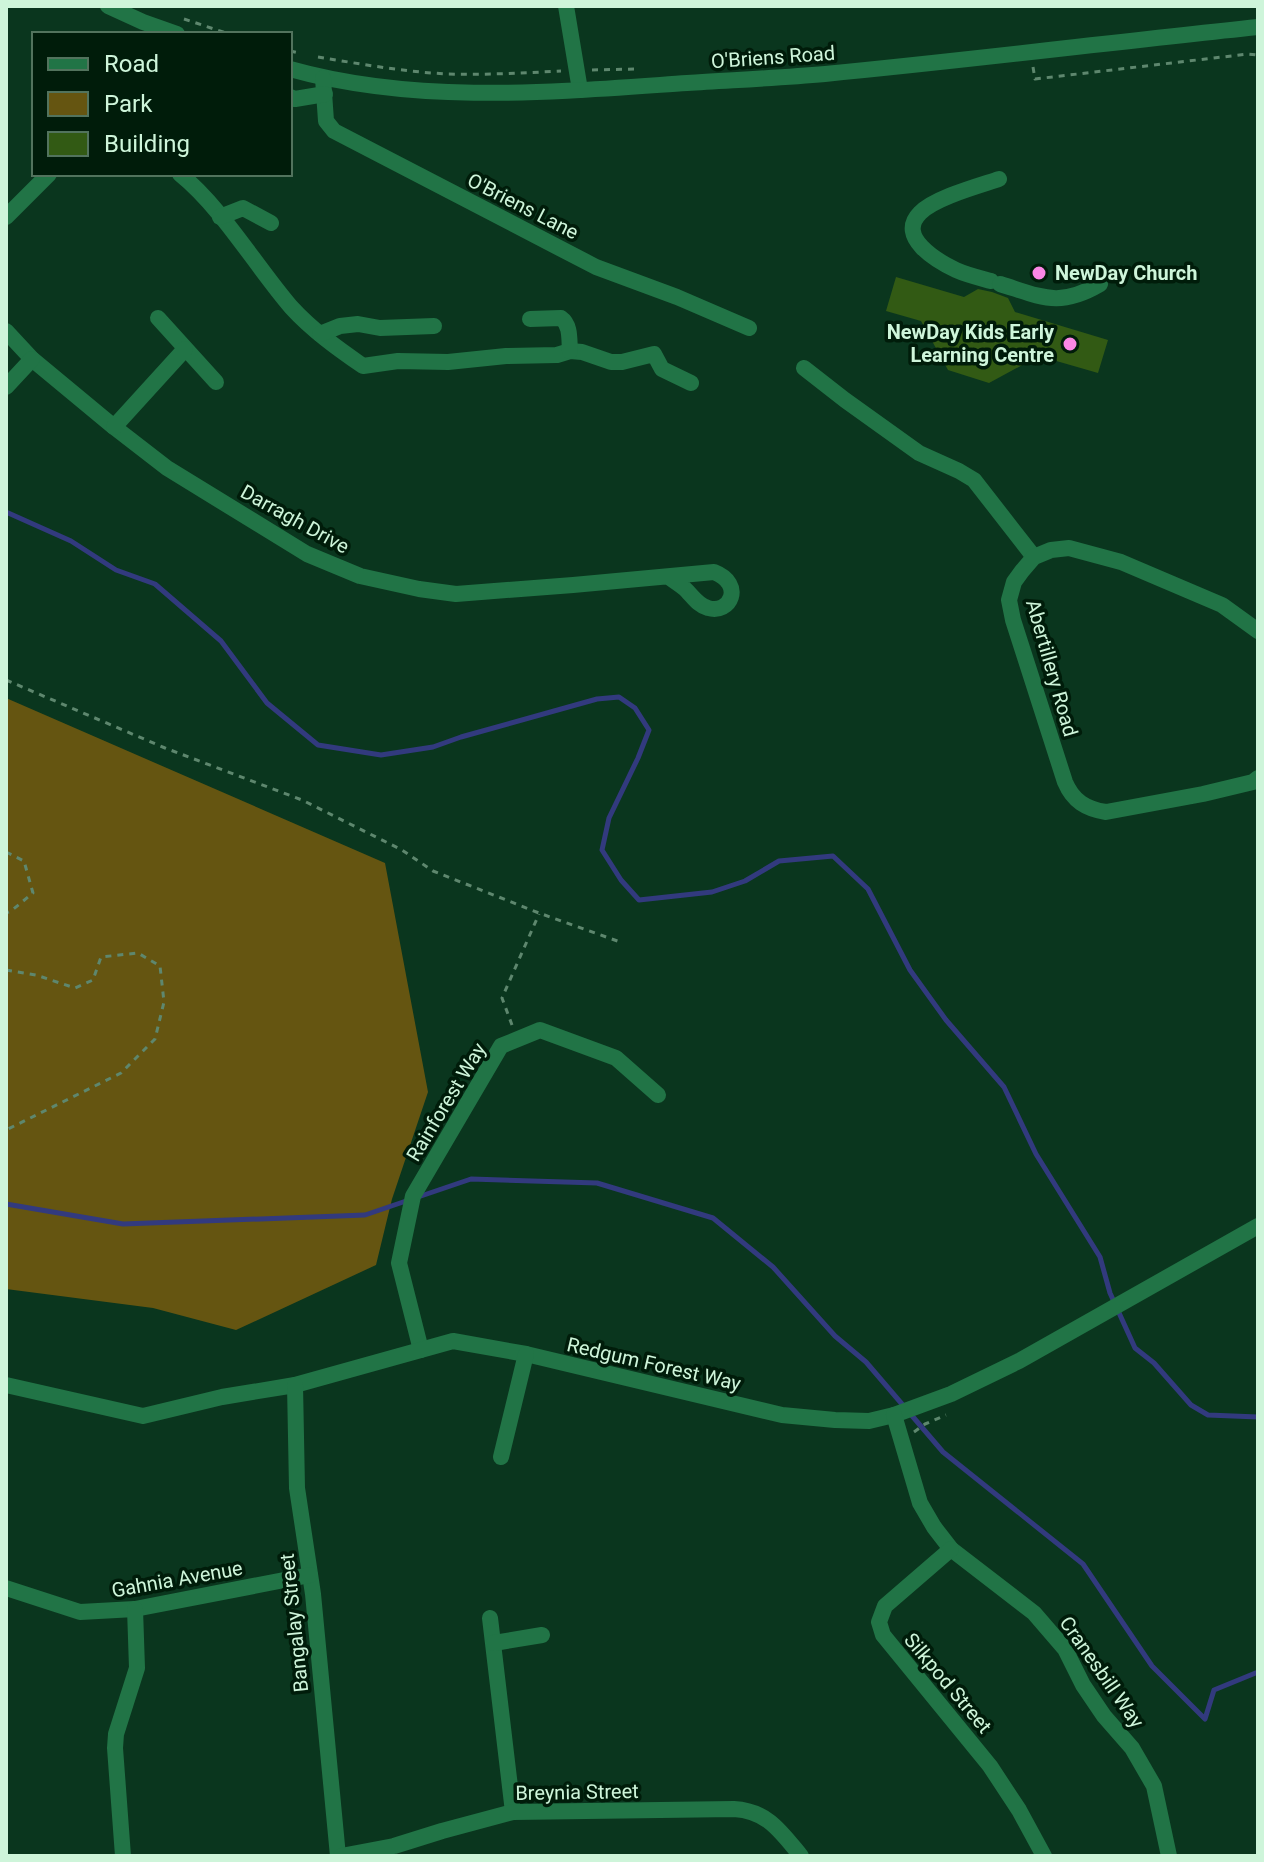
<svg xmlns="http://www.w3.org/2000/svg" width="1264" height="1862" viewBox="0 0 1264 1862" font-family="Roboto,sans-serif">
  <rect width="100%" height="100%" fill="#0a361e"/>
  <polygon fill="#655511" points="6,698 385,863 428,1092 392,1199 376,1265 236,1330 153,1308 6,1289"/>
  <g fill="none" stroke-linecap="round" stroke-linejoin="round">
    <g stroke="#323a7e" stroke-width="5">
      <polyline points="6,512 71,541 116,570 155,584 221,641 267,703 318,745 381,755 433,747 461,737 597,699 619,697 635,708 649,730 638,758 609,818 602,850 621,880 639,900 712,892 745,881 779,861 833,856 868,889 910,970 946,1020 1004,1087 1036,1154 1100,1257 1110,1293 1135,1348 1154,1363 1191,1405 1208,1415 1258,1417"/>
      <polyline points="418,1197 471,1179 597,1183 713,1218 773,1267 835,1336 866,1362 943,1452 1083,1564 1152,1666 1205,1719 1214,1690 1258,1672"/>
      <polyline points="6,1204 123,1224 365,1215 409,1200"/>
    </g>
  </g>
  <polygon fill="#325a14" points="896,277 964,297 978,289 992,292 1008,298 1015,312 1108,340 1098,373 1039,356 989,383 948,370 921,321 886,311"/>
  <g fill="none" stroke-linecap="round" stroke-linejoin="round">
    <g stroke="#5e876e" stroke-width="3" stroke-dasharray="6 6" stroke-linecap="butt">
      <polyline points="184,19 229,34"/>
      <polyline points="290,51 299,53"/>
      <path d="M318 57C361 64 404 72 448 74 486 75 523 73 561 71"/>
      <polyline points="1033,67 1035,79 1248,54 1258,55"/>
      <polyline points="592,70 637,69"/>
      <polyline points="6,680 165,748 302,800 402,850 433,871 539,913 623,943"/>
      <polyline points="6,852 24,861 33,893 11,911 6,913"/>
      <polyline points="6,970 36,975 75,988 93,980 101,957 138,953 160,966 164,1002 155,1039 121,1073 6,1130"/>
      <polyline points="512,1025 502,998 539,914"/>
      <polyline points="914,1432 925,1424 946,1415"/>
    </g>
    <g stroke="#217446" stroke-width="16">
      <polyline points="108,6 143,22 177,34"/>
      <polyline points="566,6 580,90"/>
      <path d="M290 69C418 105 556 92 687 83 733 80 779 78 825 74 970 60 1114 42 1258 27"/>
      <polyline points="323,78 326,121 334,131 596,267 677,297 749,328"/>
      <polyline points="290,97 295,99 325,94"/>
      <path d="M180 174C222 208 255 265 291 307 312 330 337 348 363 366L398 361 448 362 506 356 557 355 570 351 582 352 611 362H622L654 354 662 369 691 383"/>
      <polyline points="6,217 49,174"/>
      <polyline points="220,217 243,208 271,223"/>
      <path d="M991 281C980 278 967 275 956 270 937 261 896 237 920 213 934 198 978 186 999 179"/>
      <path d="M1000 284C1042 297 1059 308 1100 284"/>
      <polyline points="158,318 216,382"/>
      <path d="M530 319 561 318C571 325 569 340 570 351"/>
      <path d="M6 331 32 359 114 427 167 468 307 554 360 576 419 589 456 594 573 585 714 572C745 584 730 615 708 608 697 605 692 595 684 588 679 584 674 581 669 577"/>
      <polyline points="320,334 340,326 358,324 380,328 434,326"/>
      <polyline points="804,368 845,400 919,453 959,471 974,480 1034,557"/>
      <polyline points="6,387 32,359"/>
      <polyline points="114,427 185,349"/>
      <path d="M1258 631 1222 605 1121 562 1069 548 1051 550 1034 557 1022 571 1014 582 1009 600 1013 620 1065 782C1073 801 1086 809 1106 812L1203 794 1253 782 1258 778"/>
      <polyline points="421,1350 399,1263 413,1196 501,1046 540,1030 616,1058 658,1095"/>
      <polyline points="6,1385 143,1416 222,1397 295,1385 453,1341 526,1354 782,1415 835,1420 869,1421 894,1415 951,1394 1019,1361 1258,1226"/>
      <polyline points="295,1385 297,1488 313,1594 338,1856"/>
      <polyline points="894,1415 920,1503 934,1527 951,1549 1034,1613 1065,1649 1083,1685 1104,1716 1132,1748 1154,1786 1169,1856"/>
      <polyline points="501,1457 526,1354"/>
      <polyline points="951,1549 885,1606 879,1622 883,1635 990,1766 1019,1810 1044,1856"/>
      <polyline points="6,1588 80,1612 135,1609 310,1575"/>
      <polyline points="490,1618 513,1812"/>
      <polyline points="494,1643 542,1635"/>
      <polyline points="123,1856 115,1748 116,1734 137,1668 135,1609"/>
      <path d="M341 1856 394 1846 442 1831 513 1812 734 1809C768 1811 781 1832 801 1856"/>
    </g>
  </g>
  <g fill="#fb87e5" stroke="#001c0a" stroke-width="3">
    <circle cx="1039" cy="273" r="8"/>
    <circle cx="1070" cy="344" r="8"/>
  </g>
  <g text-anchor="middle" dominant-baseline="central" stroke-width="7" stroke-linejoin="round" paint-order="stroke">
    <g font-size="20" fill="#cef5da" stroke="#001c0a">
      <text transform="translate(773 57) rotate(-4)">O'Briens Road</text>
      <text transform="translate(523 206) rotate(27)">O'Briens Lane</text>
      <text transform="translate(295 519) rotate(29)">Darragh Drive</text>
      <text transform="translate(1052 668) rotate(74)">Abertillery Road</text>
      <text transform="translate(446 1102) rotate(-59)">Rainforest Way</text>
      <text transform="translate(654 1364) rotate(13)">Redgum Forest Way</text>
      <text transform="translate(177 1579) rotate(-10)">Gahnia Avenue</text>
      <text transform="translate(294 1623) rotate(-96)">Bangalay Street</text>
      <text transform="translate(1102 1672) rotate(55)">Cranesbill Way</text>
      <text transform="translate(948 1683) rotate(50)">Silkpod Street</text>
      <text transform="translate(577 1792) rotate(-1)">Breynia Street</text>
    </g>
    <g font-size="20" font-weight="bold" fill="#cef5da" stroke="#001c0a" text-anchor="start">
      <text x="1055" y="273">NewDay Church</text>
      <text x="1054" y="332" text-anchor="end">NewDay Kids Early<tspan x="1054" dy="23">Learning Centre</tspan></text>
    </g>
  </g>
  <rect width="1264" height="1862" fill="none" stroke="#cef5da" stroke-width="16"/>
  <rect x="32" y="32" width="260" height="144" fill="#001c0a" stroke="#52735d" stroke-width="2"/>
  <rect x="48" y="58" width="40" height="12" fill="#217446" stroke="#52735d" stroke-width="2"/>
  <text x="104" y="72" font-size="24" fill="#cef5da">Road</text>
  <rect x="48" y="92" width="40" height="24" fill="#655511" stroke="#52735d" stroke-width="2"/>
  <text x="104" y="112" font-size="24" fill="#cef5da">Park</text>
  <rect x="48" y="132" width="40" height="24" fill="#325a14" stroke="#52735d" stroke-width="2"/>
  <text x="104" y="152" font-size="24" fill="#cef5da">Building</text>
</svg>
